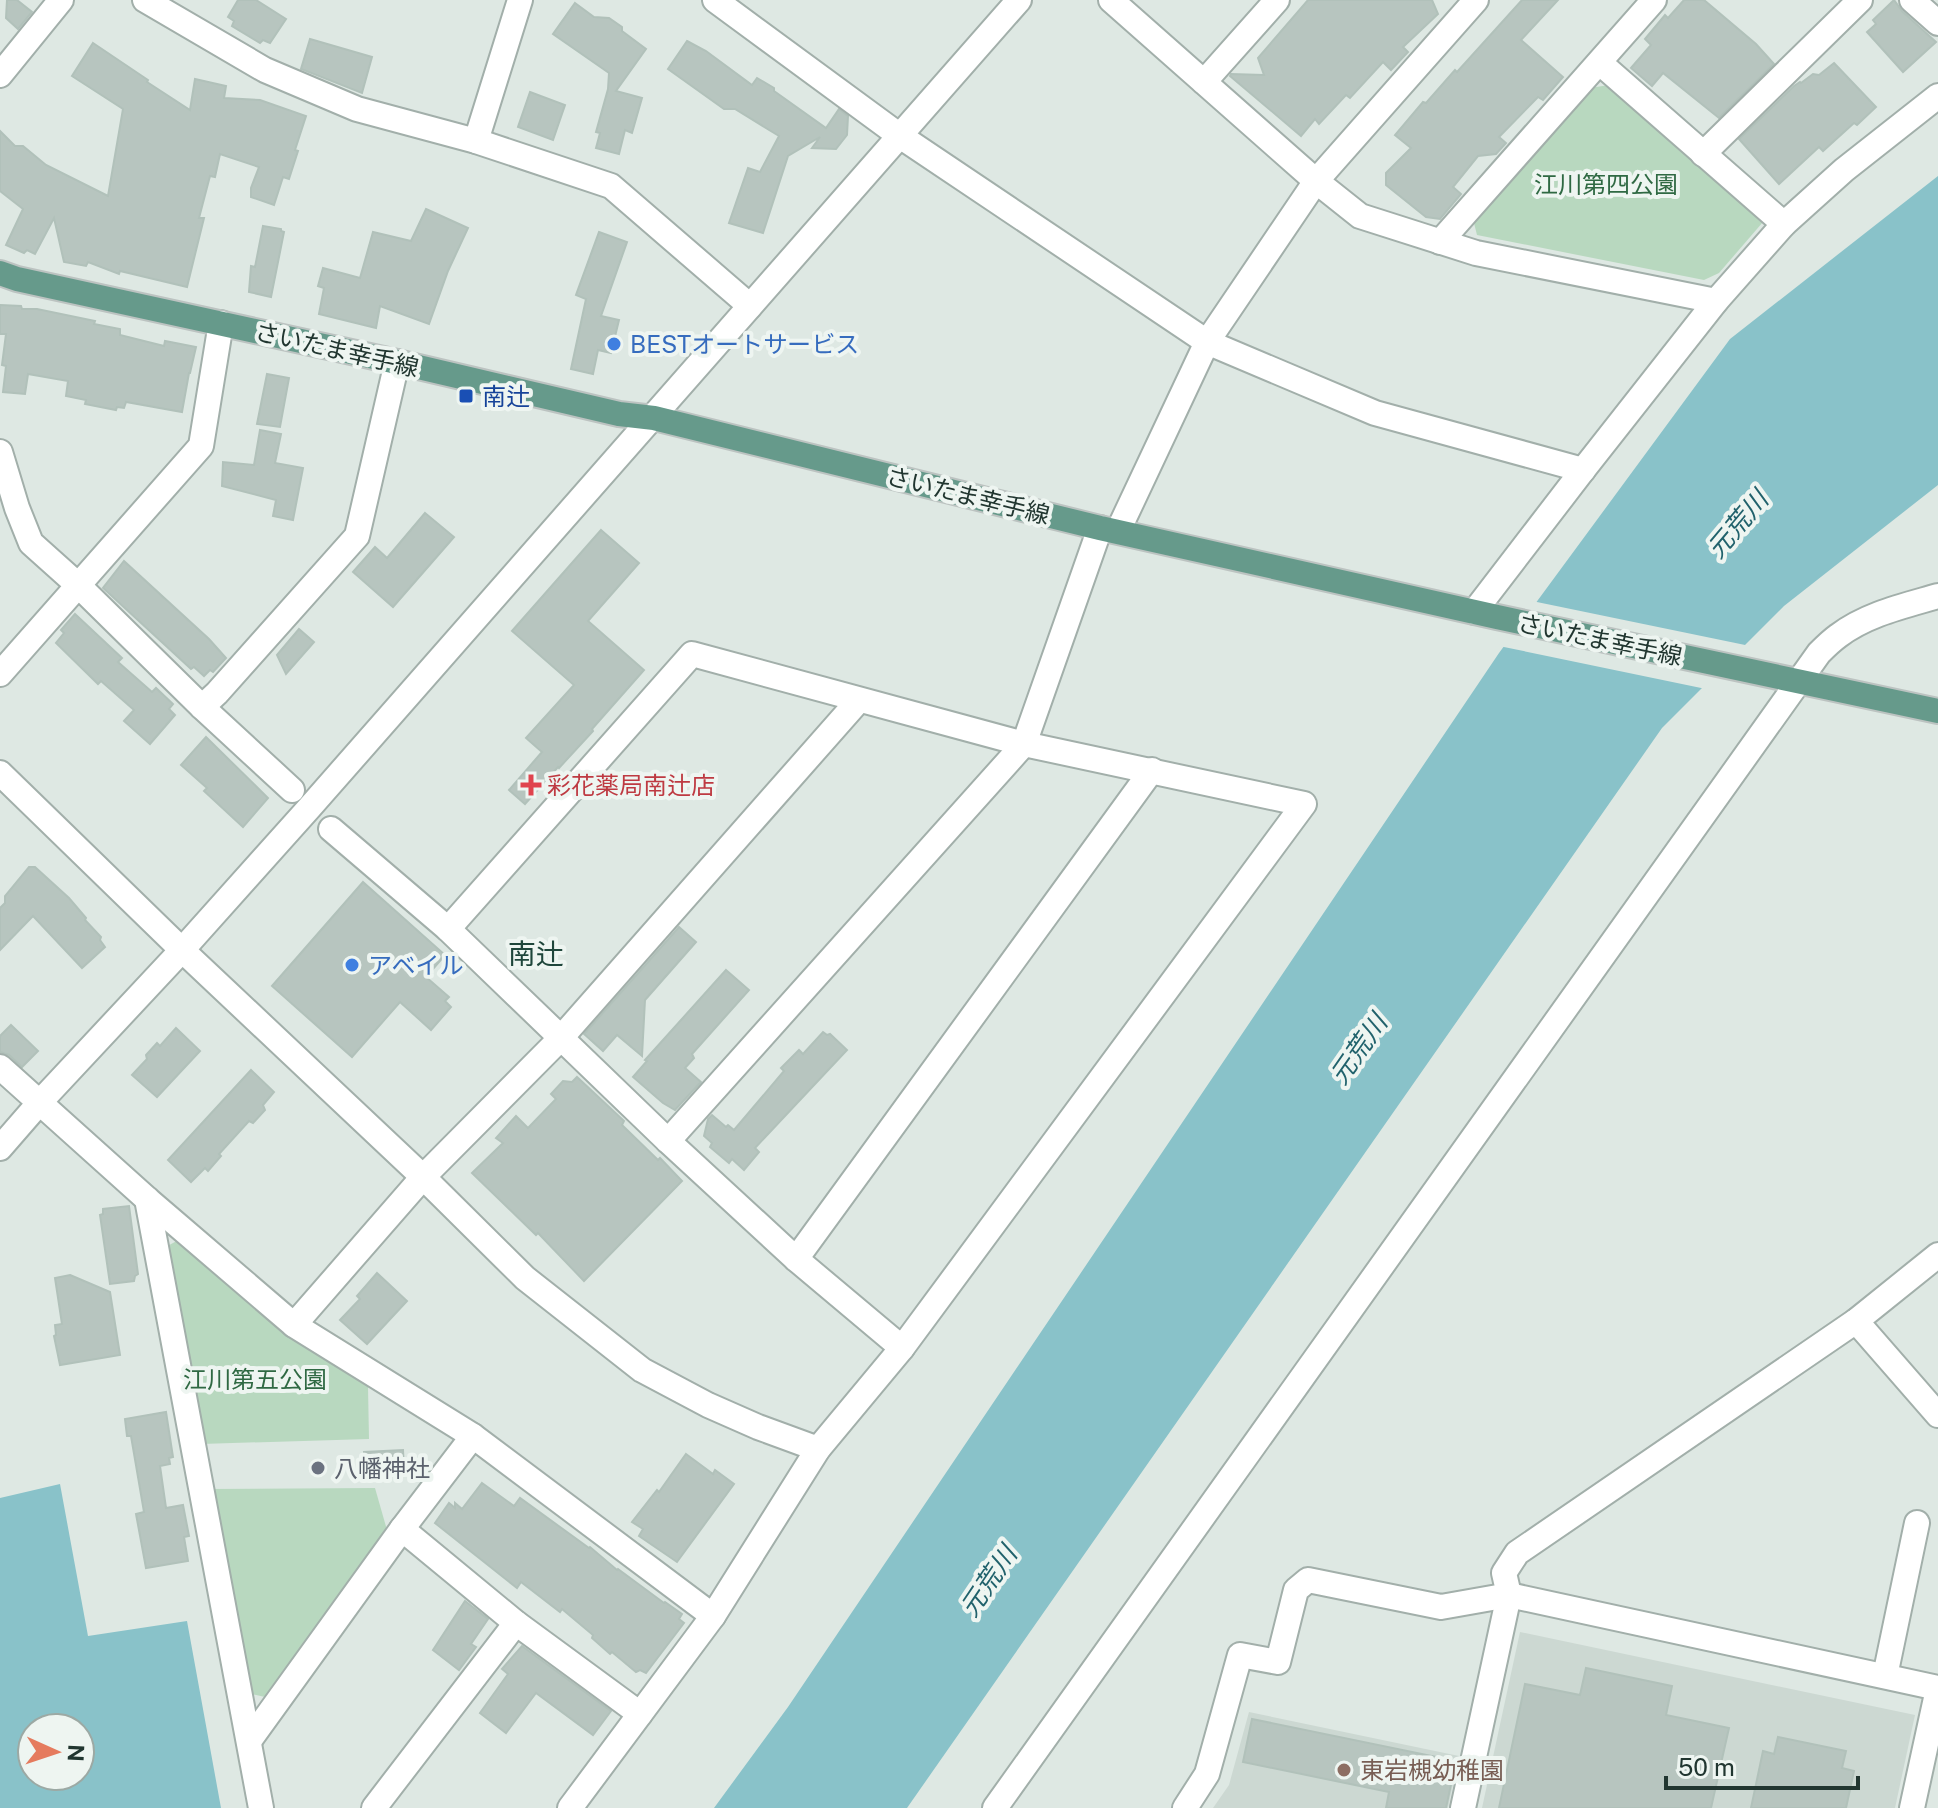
<svg xmlns="http://www.w3.org/2000/svg" width="1938" height="1808" viewBox="0 0 1938 1808" font-family="'Public Sans','Noto Sans JP',sans-serif">
  <rect width="100%" height="100%" fill="#dee8e3"/>
  <g fill="#ccd8d2">
    <polygon points="1520,1632 1915,1715 1895,1808 1482,1808"/>
    <polygon points="1249,1712 1459,1756 1448,1808 1213,1808 1229,1785"/>
  </g>
  <g fill="#b8d8bf">
    <polygon points="1609,85 1763,222 1719,273 1704,280 1477,235 1474,223 1590,88"/>
    <polygon points="182,1238 368,1387 369,1439 201,1444 164,1248"/>
    <polygon points="375,1488 387,1530 265,1697 247,1693 208,1489"/>
  </g>
  <g fill="#89c2c9" fill-rule="evenodd">
    <polygon points="1938,176 1938,485 1784,606 1662,728 907,1808 714,1808 788,1707 1499,653 1730,339"/>
    <path d="M60 1484 88 1636 187 1621 221 1808H0V1498ZM80 1728V1776H32V1728Z"/>
  </g>
  <polygon fill="#dee8e3" points="1532,601 1750,646 1706,689 1499,646"/>
  <g fill="#b7c5bf" stroke="#b1c1ba" stroke-width="2">
    <polygon points="7,0 17,0 32,12 18,29 6,18"/>
    <polygon points="238,0 256,0 286,19 270,43 263,40 260,43 232,26 234,21 228,17"/>
    <polygon points="1308,0 1432,0 1438,14 1403,47 1408,52 1391,70 1383,62 1350,98 1346,95 1319,124 1315,119 1301,136 1230,76 1231,74 1264,75 1258,58"/>
    <polygon points="1522,0 1558,0 1521,40 1563,77 1543,100 1538,97 1499,137 1506,143 1496,154 1478,156 1453,187 1461,194 1440,219 1426,217 1386,185 1386,173 1411,148 1395,135 1423,102 1426,103 1455,70 1457,72"/>
    <polygon points="1684,0 1704,0 1756,44 1774,64 1719,118 1663,73 1652,86 1631,68 1651,45 1645,39 1665,15 1668,18"/>
    <polygon points="1894,0 1902,11 1936,42 1903,72 1867,32 1876,24 1873,20"/>
    <polygon points="575,3 594,17 609,18 622,27 622,31 646,49 616,91 642,98 632,133 625,130 619,154 596,148 600,133 596,132 608,89 609,73 553,34"/>
    <polygon points="310,39 372,57 362,93 301,69"/>
    <polygon points="687,41 706,51 752,85 757,78 774,88 774,91 826,128 839,109 848,116 847,135 836,149 812,148 820,137 788,156 763,233 729,223 748,168 760,172 779,136 735,109 724,109 668,69"/>
    <polygon points="93,43 148,80 147,82 190,110 195,79 226,86 224,98 260,100 306,116 295,150 298,151 289,179 283,177 274,205 251,197 251,188 259,167 220,154 215,177 210,176 199,218 204,218 187,287 120,271 119,274 88,262 86,266 64,262 54,218 35,254 27,250 24,253 6,245 23,209 0,191 0,131 15,146 23,146 46,165 108,196 123,109 72,76"/>
    <polygon points="1834,63 1876,107 1857,125 1854,123 1823,151 1819,147 1779,184 1739,139 1794,86 1800,82 1801,83 1813,74 1819,75"/>
    <polygon points="530,92 565,105 553,140 518,127"/>
    <polygon points="426,209 468,228 448,271 429,324 380,306 376,328 319,314 324,288 318,286 323,268 360,278 373,232 411,241"/>
    <polygon points="263,226 281,229 281,231 284,232 271,297 249,292 251,266 255,267"/>
    <polygon points="599,232 627,242 601,316 619,320 611,353 598,350 593,374 571,369 586,299 576,295"/>
    <polygon points="0,305 21,306 22,309 37,309 95,321 94,324 120,329 120,335 164,346 165,341 196,347 190,373 189,373 182,412 126,402 124,408 117,407 116,410 85,404 86,400 66,396 68,381 28,374 25,394 3,392 6,366 2,365 6,334 0,334"/>
    <polygon points="267,374 289,378 280,427 257,424"/>
    <polygon points="260,430 281,434 275,463 303,468 293,520 273,516 276,500 222,486 223,462 254,465"/>
    <polygon points="425,513 454,537 393,607 353,572 375,547 387,558"/>
    <polygon points="601,530 639,563 588,621 644,670 592,729 593,731 559,768 558,767 525,804 509,790 542,752 526,738 574,685 512,631"/>
    <polygon points="124,561 209,639 226,658 213,672 210,670 204,676 194,667 191,669 103,588"/>
    <polygon points="75,614 122,658 118,662 152,692 156,688 173,704 169,709 175,715 150,744 124,721 134,710 101,681 98,684 56,643 64,633 61,630"/>
    <polygon points="299,629 314,642 286,674 277,655"/>
    <polygon points="206,737 268,798 243,827 204,791 207,788 181,765"/>
    <polygon points="29,867 35,867 69,898 86,918 85,920 101,937 100,940 105,947 82,968 33,916 0,950 0,908 5,903 5,896"/>
    <polygon points="363,882 445,955 426,977 449,997 445,1001 451,1007 431,1030 400,1002 352,1057 272,986"/>
    <polygon points="679,927 696,942 645,1000 642,1056 617,1035 603,1051 584,1034"/>
    <polygon points="726,970 749,990 692,1054 694,1058 685,1068 701,1082 675,1110 663,1103 633,1077 647,1061 645,1060"/>
    <polygon points="11,1025 38,1051 22,1067 9,1055 0,1052 0,1036"/>
    <polygon points="176,1028 200,1051 157,1097 132,1075 147,1059 146,1055 157,1043 160,1046"/>
    <polygon points="823,1032 827,1035 830,1034 847,1050 755,1148 759,1152 744,1170 732,1159 729,1163 710,1147 712,1143 704,1136 708,1119 712,1115 726,1127 728,1125 734,1130 784,1071 781,1068 799,1050 803,1054"/>
    <polygon points="251,1070 274,1092 263,1105 265,1110 253,1123 249,1121 219,1154 221,1156 208,1171 205,1168 191,1182 168,1160"/>
    <polygon points="577,1077 624,1121 622,1125 658,1160 660,1158 682,1181 584,1281 538,1233 536,1235 472,1173 503,1143 496,1138 516,1116 528,1128 556,1099 551,1094 563,1081 572,1082"/>
    <polygon points="129,1206 138,1274 135,1276 134,1281 110,1284 100,1215 103,1214 103,1209"/>
    <polygon points="377,1273 407,1301 367,1344 340,1320 360,1299 357,1296"/>
    <polygon points="70,1275 110,1292 120,1355 60,1365 54,1336 56,1335 55,1325 62,1324 55,1278"/>
    <polygon points="166,1412 173,1457 169,1458 170,1464 160,1466 166,1508 183,1505 189,1536 184,1537 188,1561 146,1568 136,1514 144,1512 131,1436 127,1436 125,1419"/>
    <polygon points="403,1450 404,1470 365,1472 364,1452"/>
    <polygon points="686,1454 713,1474 715,1470 734,1484 677,1562 639,1536 643,1529 632,1522 657,1490 659,1492"/>
    <polygon points="482,1483 514,1506 520,1498 589,1548 590,1547 617,1570 618,1569 664,1603 665,1602 682,1614 679,1619 684,1623 646,1673 640,1670 636,1672 612,1652 610,1654 592,1638 593,1635 562,1609 560,1612 521,1582 517,1588 435,1523 449,1503 455,1508 455,1503 462,1509"/>
    <polygon points="465,1601 488,1619 471,1644 476,1647 459,1670 433,1650"/>
    <polygon points="522,1646 611,1711 593,1735 536,1693 506,1733 480,1713 508,1674 502,1669"/>
    <polygon points="1586,1668 1672,1686 1666,1715 1729,1728 1711,1808 1499,1808 1525,1684 1580,1695"/>
    <polygon points="1252,1719 1456,1761 1446,1808 1386,1808 1389,1792 1243,1762"/>
    <polygon points="1778,1737 1846,1751 1842,1768 1854,1771 1846,1808 1751,1808 1763,1751 1774,1754"/>
  </g>
  <g fill="none" stroke-linecap="round" stroke-linejoin="round">
    <g stroke="#a2afaa" stroke-width="28">
      <g id="minor">
        <polyline points="145,0 265,70 357,109 476,141 611,186 750,306"/>
        <polyline points="715,0 900,136 1207,342 1375,413 1583,470"/>
        <polyline points="1111,0 1316,181 1360,216 1476,253 1716,301"/>
        <polyline points="1912,0 1938,23"/>
        <polyline points="1600,63 1784,224"/>
        <polyline points="0,75 61,0"/>
        <polyline points="1204,82 1277,0"/>
        <polyline points="476,141 520,0"/>
        <polyline points="1703,154 1860,0"/>
        <polyline points="1440,242 1654,0"/>
        <polyline points="0,452 17,508 31,543 79,586 202,707 292,790"/>
        <polyline points="1118,531 1207,342 1316,181 1476,0"/>
        <polyline points="0,674 201,446 221,323"/>
        <polyline points="202,707 217,693 357,536 397,362"/>
        <polyline points="331,829 448,929 668,1141 796,1259 902,1348"/>
        <polyline points="448,929 692,654 1024,744 1304,804 902,1348 818,1449 713,1616 570,1808"/>
        <polyline points="0,1067 147,1199 294,1325 473,1436 713,1616"/>
        <polyline points="668,1141 1024,744 1100,528"/>
        <polyline points="147,1199 261,1808"/>
        <polyline points="796,1259 1152,770"/>
        <polyline points="1856,1321 1938,1415"/>
        <polyline points="294,1325 423,1177 560,1039 859,700"/>
        <polyline points="402,1529 516,1623 640,1714"/>
        <polyline points="1885,1676 1917,1523"/>
        <polyline points="249,1741 402,1529 473,1436"/>
        <polyline points="374,1808 516,1623"/>
        <path d="M995 1808 1819 653C1825 647 1831 641 1838 636 1867 614 1904 606 1938 596"/>
        <polyline points="1185,1808 1207,1774 1240,1655 1278,1662 1296,1590 1308,1580 1441,1607 1509,1595"/>
        <polyline points="1463,1808 1509,1595 1504,1573 1517,1553 1856,1321 1938,1255"/>
        <polyline points="1912,1808 1938,1689"/>
      </g>
    </g>
    <g stroke="#a2afaa" stroke-width="28">
      <g id="tertiary">
        <polyline points="1474,612 1583,470 1716,301 1784,224 1844,170 1938,96"/>
        <polyline points="0,773 182,950 423,1177 525,1278 642,1370 708,1405 758,1427 818,1449"/>
        <polyline points="0,1148 40,1102 182,950 310,807 1019,0"/>
        <polyline points="1509,1595 1938,1688"/>
      </g>
    </g>
    <g stroke="#bcc3c1" stroke-width="28">
      <polyline id="primary" points="0,273 17,279 397,362 619,414 654,418 1100,528 1497,617 1938,711"/>
    </g>
    <use href="#minor" stroke="#fff" stroke-width="24"/>
    <use href="#tertiary" stroke="#fff" stroke-width="24"/>
    <use href="#primary" stroke="#669a8b" stroke-width="24"/>
  </g>
  <g fill="#3f7fe0" stroke="#eef5f1" stroke-width="3">
    <circle cx="614" cy="344" r="8"/>
    <circle cx="352" cy="965" r="8"/>
  </g>
  <rect fill="#1a4fb4" stroke="#eef5f1" stroke-width="3" x="458" y="388" width="16" height="16" rx="4"/>
  <path fill="#e0444e" stroke="#eef5f1" stroke-width="3" d="M527 773h8v8h8v8h-8v8h-8v-8h-8v-8h8z"/>
  <circle fill="#6b7280" stroke="#eef5f1" stroke-width="3" cx="318" cy="1468" r="8"/>
  <circle fill="#8d6e63" stroke="#eef5f1" stroke-width="3" cx="1344" cy="1770" r="8"/>
  <g text-anchor="middle" dominant-baseline="central" stroke-width="8" stroke-linejoin="round" paint-order="stroke">
    <g font-size="24" fill="#2f6943" stroke="#eef5f1">
      <text x="1606" y="184">江川第四公園</text>
      <text x="255" y="1379">江川第五公園</text>
    </g>
    <g font-size="24" fill="#366cbe" stroke="#eef5f1" text-anchor="start">
      <text x="630" y="344">BESTオートサービス</text>
      <text x="368" y="965">アベイル</text>
    </g>
    <g font-size="24" fill="#213630" stroke="#eef5f1">
      <text transform="translate(337 349) rotate(13)">さいたま幸手線</text>
      <text transform="translate(968 495) rotate(14)">さいたま幸手線</text>
      <text transform="translate(1600 639) rotate(12)">さいたま幸手線</text>
    </g>
    <g font-size="24" fill="#164399" stroke="#eef5f1" text-anchor="start">
      <text x="482" y="396">南辻</text>
    </g>
    <g font-size="24" fill="#be3a42" stroke="#eef5f1" text-anchor="start">
      <text x="547" y="785">彩花薬局南辻店</text>
    </g>
    <g font-size="24" fill="#5b616d" stroke="#eef5f1" text-anchor="start">
      <text x="334" y="1468">八幡神社</text>
    </g>
    <g font-size="24" fill="#785e54" stroke="#eef5f1" text-anchor="start">
      <text x="1360" y="1770">東岩槻幼稚園</text>
    </g>
    <g font-size="26" font-style="italic" fill="#21626c" stroke="#eef5f1">
      <text transform="translate(1737 524) rotate(-50)">元荒川</text>
      <text transform="translate(1358 1049) rotate(-55)">元荒川</text>
      <text transform="translate(988 1581) rotate(-56)">元荒川</text>
    </g>
    <g font-size="28" fill="#1f463b" stroke="#eef5f1">
      <text x="536" y="953">南辻</text>
    </g>
  </g>
  <g transform="translate(56 1752) rotate(93)"><circle r="38" fill="#eef5f1" stroke="#9ca9a4" stroke-width="2"/>
  <path d="M0-6L14 30L0 20L-14 30Z" fill="#e57b5e"/>
  <text y="-12" font-size="22" font-weight="bold" text-anchor="middle" fill="#213630">N</text>
  </g>
  <path d="M1666 1776v12h192v-12" fill="none" stroke="#213630" stroke-width="4"/>
  <text x="1678" y="1776" font-size="24" fill="#213630" stroke="#eef5f1" stroke-width="6" paint-order="stroke">50 m</text>
</svg>
